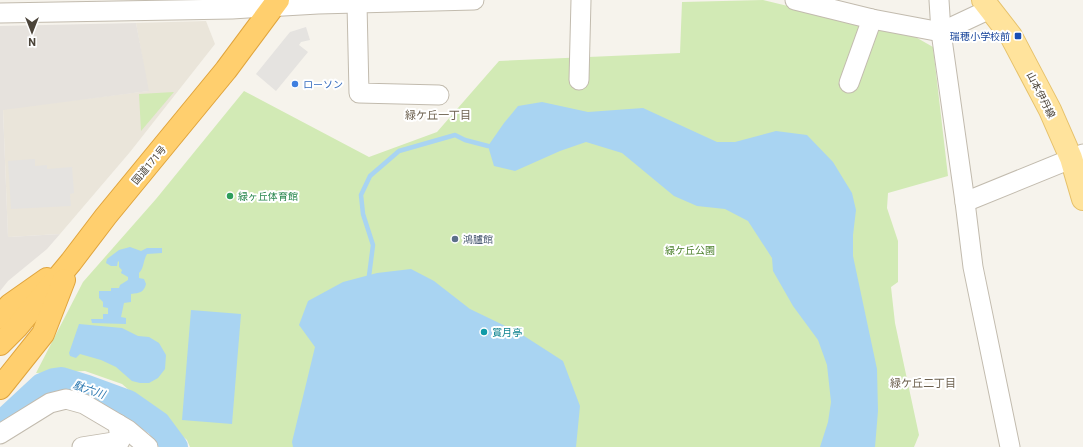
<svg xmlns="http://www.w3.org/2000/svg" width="1083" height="447" viewBox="0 0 1083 447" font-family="Roboto,'Noto Sans JP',sans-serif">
  <rect width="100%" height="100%" fill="#f6f3ec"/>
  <polygon fill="#eae5da" points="206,21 215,44 130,152 60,234 8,237 3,109 148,91 136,23"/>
  <polygon fill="#e6e2dd" points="136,23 149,91 3,110 8,237 60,234 47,249 8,281 0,291 0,26"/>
  <g fill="#d2eab5">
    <polygon points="763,0 858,23 912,35 933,47 948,176 888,193 887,208 898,241 898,282 891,287 895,323 919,435 914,447 190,447 187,440 122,384 85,371 36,373 83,282 156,199 244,91 369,157 437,132 499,61 680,53 682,2"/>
    <polygon points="174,92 141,131 139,94"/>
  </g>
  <g fill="#e5e3e0">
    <polygon points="306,27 310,40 301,42 299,45 308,52 276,91 256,74 290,32"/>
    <polygon points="35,159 35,166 47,165 47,169 72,167 74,193 70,194 71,206 11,209 8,161"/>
  </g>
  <g fill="#a9d4f2">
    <polygon points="542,102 588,112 643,108 717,142 735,142 776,131 807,135 833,162 852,193 856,210 853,235 853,256 877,369 878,411 875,447 820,447 828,422 831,402 827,365 818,340 793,306 773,271 772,258 748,221 725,209 697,206 674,196 622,153 586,142 560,151 515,171 494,166 488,146 504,123 518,106"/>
    <path d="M130 247 141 251 147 248H162V253L147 254C143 261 144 268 139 273V278L144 279 146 284C144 292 140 293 131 294V302L124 303 121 317 126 318V324L92 323 91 319H103V314H108V308L103 307V302L99 298V291H111V288H119L120 285 128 280V277L121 273 122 270 119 267V262L118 261 117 266H111L106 263 107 259 119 250Z"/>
    <polygon points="411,269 434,281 470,309 518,332 563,361 580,406 576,447 293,447 292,442 315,347 299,325 308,301 343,282 377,273"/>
    <polygon points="191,310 241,314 232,424 182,420"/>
    <polygon points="79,324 122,328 138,336 149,337 159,343 166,355 165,369 158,378 149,383 140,383 132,381 116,367 101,360 80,354 76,358 70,356 69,353"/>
  </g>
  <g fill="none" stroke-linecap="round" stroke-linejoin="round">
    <polyline stroke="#a9d4f2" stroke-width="4.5" points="369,276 373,245 363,214 361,195 370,176 399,151 455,135 465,140 488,146"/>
    <polyline stroke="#a9d4f2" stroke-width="26" points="0,425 42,386 54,381 61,380 87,388 128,403 158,424 175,447"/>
    <g stroke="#c2bbae" stroke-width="21">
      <g id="minor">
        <polyline points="795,0 872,19 941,32 990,9"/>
        <polyline points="939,0 941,32 965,202 973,267 1010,447"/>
        <polyline points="357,4 359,93 439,95"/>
        <polyline points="0,13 232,9 318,4 474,0"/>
        <polyline points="579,80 581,0"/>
        <polyline points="849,83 872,19"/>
        <polyline points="965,202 1083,154"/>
        <polyline points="0,434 50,403 66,399 84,404 128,430 148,447"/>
        <polyline points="82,447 120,441 118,424"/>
      </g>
    </g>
    <g stroke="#e6c16a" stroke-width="24">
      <polyline id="major" points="983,0 1011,36 1050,110 1071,158 1083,199"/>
    </g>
    <g stroke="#e0a43c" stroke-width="24">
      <g id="highway">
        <polyline points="0,317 10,305 47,279"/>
        <polyline points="0,344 17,327 71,262 106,216 226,70 278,0"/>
        <polyline points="0,388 43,334 64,280"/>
      </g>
    </g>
    <use href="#minor" stroke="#fff" stroke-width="19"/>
    <use href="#major" stroke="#ffe39c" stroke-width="22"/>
    <use href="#highway" stroke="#ffcf6e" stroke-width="22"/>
  </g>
  <rect fill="#1a4fb4" stroke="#fff" stroke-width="1.5" x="1014" y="32" width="8" height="8" rx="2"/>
  <circle fill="#3f7fe0" stroke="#fff" stroke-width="1.5" cx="295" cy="84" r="4"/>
  <circle fill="#2e9e5b" stroke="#fff" stroke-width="1.5" cx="230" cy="196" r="4"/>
  <circle fill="#5c6f8a" stroke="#fff" stroke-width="1.5" cx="455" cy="239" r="4"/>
  <circle fill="#0f9aa8" stroke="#fff" stroke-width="1.5" cx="484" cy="332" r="4"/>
  <g text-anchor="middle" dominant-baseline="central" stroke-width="4" stroke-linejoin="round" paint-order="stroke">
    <g font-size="10" fill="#164399" stroke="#fff" text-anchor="end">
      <text x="1010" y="36">瑞穂小学校前</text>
    </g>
    <g font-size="10" fill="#366cbe" stroke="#fff" text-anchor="start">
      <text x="303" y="84">ローソン</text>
    </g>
    <g font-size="10" fill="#4b4439" stroke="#fff">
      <text transform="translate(1041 95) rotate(63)">山本伊丹線</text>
      <text transform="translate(149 165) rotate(-50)">国道171号</text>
    </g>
    <g font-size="10" fill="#27864d" stroke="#fff" text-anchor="start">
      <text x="238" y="196">緑ヶ丘体育館</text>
    </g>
    <g font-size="10" fill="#4e5e75" stroke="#fff" text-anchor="start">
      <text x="463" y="239">鴻臚館</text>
    </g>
    <g font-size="10" fill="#4a7f2a" stroke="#fff">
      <text x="690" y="250">緑ケ丘公園</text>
    </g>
    <g font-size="10" fill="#0d838f" stroke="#fff" text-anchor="start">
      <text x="492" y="332">賞月亭</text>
    </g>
    <g font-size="11" fill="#6e6250" stroke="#fff">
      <text x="438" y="115">緑ケ丘一丁目</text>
      <text x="923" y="383">緑ケ丘二丁目</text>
    </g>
    <g font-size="11" font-style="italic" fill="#2e7ab2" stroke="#fff">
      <text transform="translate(89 390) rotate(19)">駄六川</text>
    </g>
  </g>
  <g transform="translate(32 32) rotate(180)" stroke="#ffffff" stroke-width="3" paint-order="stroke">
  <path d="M0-3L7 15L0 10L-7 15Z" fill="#4b4439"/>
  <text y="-6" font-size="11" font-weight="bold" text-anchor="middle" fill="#4b4439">N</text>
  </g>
</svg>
